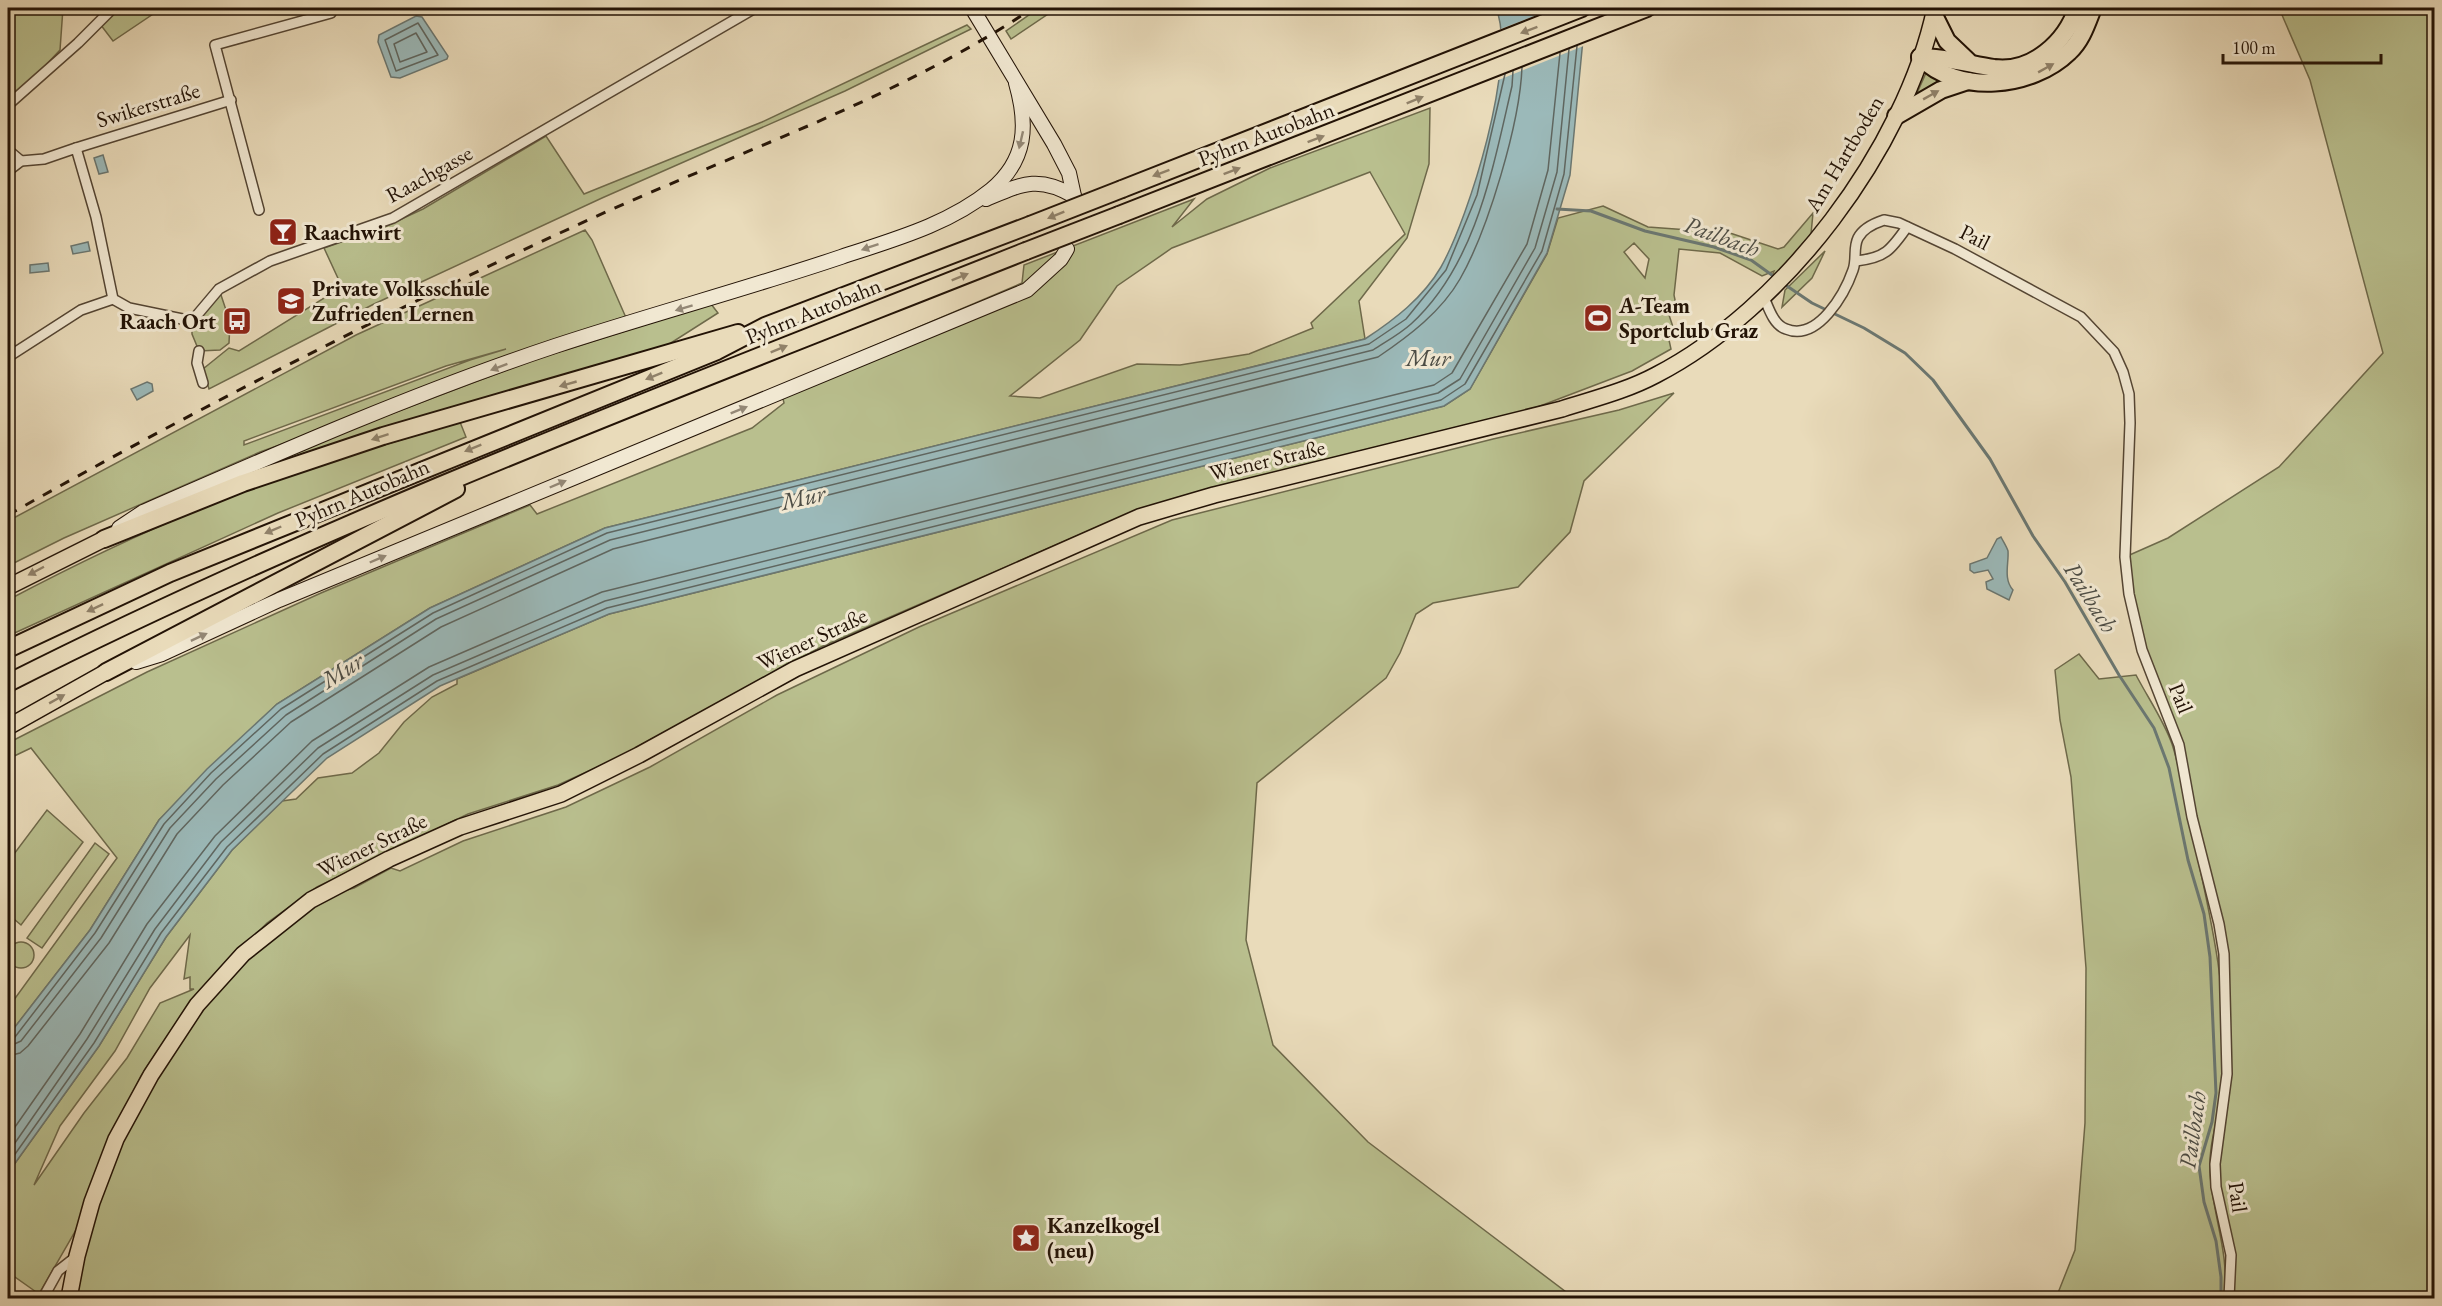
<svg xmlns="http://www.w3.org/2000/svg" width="2442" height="1306" viewBox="0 0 2442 1306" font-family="'EB Garamond',serif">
  <rect width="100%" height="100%" fill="#e9dbba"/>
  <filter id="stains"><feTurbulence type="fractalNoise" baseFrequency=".00333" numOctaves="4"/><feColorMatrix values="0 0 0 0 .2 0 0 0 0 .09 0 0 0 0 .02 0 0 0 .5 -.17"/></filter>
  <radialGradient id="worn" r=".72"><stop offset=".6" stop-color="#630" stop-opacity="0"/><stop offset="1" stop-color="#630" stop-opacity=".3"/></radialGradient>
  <g fill="#b9bf8e" stroke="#6e694a" stroke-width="1.5" fill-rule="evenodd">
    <polygon points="8,8 63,8 60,50 8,105"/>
    <polygon points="108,8 162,8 113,41 97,20"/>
    <polygon points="1039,8 1057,8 1011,39 1006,31"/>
    <polygon points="2279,8 2434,8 2434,1298 2229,1298 2232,1281 2216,1186 2225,1100 2224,954 2185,775 2150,674 2125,557 2168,538 2279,467 2383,353 2310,80"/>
    <polygon points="967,25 971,29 845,91 602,198 374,304 209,389 203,369 229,348 239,351 342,287 324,248 382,228 423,209 546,136 584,194 762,122"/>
    <polygon points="1926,73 1947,79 1916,95 1917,93"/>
    <path d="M1430 108 1429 164 1407 238 1359 301 1365 339 605 528 430 608 277 704 159 820 90 930 8 1036V1008L117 858 31 748 8 759V743L147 672 321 593 530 505 537 514 752 428 784 403 780 386 1022 283 1024 265 1194 199 1172 227 1207 199 1270 168ZM1370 172 1405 234 1311 323 1313 328 1249 354 1180 365 1137 364 1040 398 1010 396 1080 340 1117 286 1172 248Z"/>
    <path d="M1603 206 1648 227 1730 233 1778 249 1784 247 1813 213 1811 234 1769 284 1774 271 1762 276 1720 253 1679 249 1674 295 1677 310 1668 312 1674 330 1669 340 1671 349 1632 371 1527 411 1194 493 1102 525 821 647 617 758 558 785 468 814 317 887 267 923 219 971 174 1026 141 1076 123 1112 99 1165 76 1230 39 1294 8 1272V1173L99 1046 166 937 232 850 282 801 296 799 318 778 352 773 379 753 404 722 432 697 457 684V679L609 614 1444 406 1470 389 1547 254 1558 218ZM1634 243 1649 259 1645 278 1624 252ZM190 935 184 979 190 977V989H194L160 1003 127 1058 84 1113 34 1185 60 1126 115 1051 150 988Z"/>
    <path d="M585 230 592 240 627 320 260 452 64 538 8 566V521L356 335ZM506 349 470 360 244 445V441L446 366Z"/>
    <polygon points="1825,251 1812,278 1782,307 1785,290"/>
    <polygon points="219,289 230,322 229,343 220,350 199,351 192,334 192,321"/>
    <polygon points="711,304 718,313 663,348 291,459 288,453 530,361"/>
    <polygon points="1674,393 1584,481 1570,532 1518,587 1433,603 1416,614 1400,653 1386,678 1257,783 1246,940 1273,1045 1368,1142 1574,1298 69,1298 116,1139 197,1005 311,900 354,888 391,868 400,871 463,841 566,807 650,767 777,695 919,627 1172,520 1493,439 1619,410"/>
    <path d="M460 422 466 437 278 513 8 636V600C97 553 191 509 286 476 344 456 402 440 460 422Z"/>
    <path d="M2079 654 2099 679 2136 675C2148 698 2164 721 2172 744 2181 771 2185 801 2191 828 2209 909 2231 1000 2223 1084 2220 1115 2208 1142 2210 1173 2213 1217 2230 1254 2224 1298H2056L2075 1250 2085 1123 2086 968 2071 777 2060 720 2055 670Z"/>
    <polygon points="47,810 83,842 21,925 8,914 8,862"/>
    <polygon points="95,843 109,854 42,948 27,938"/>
    <circle cx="21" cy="955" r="13"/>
  </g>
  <g fill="#9bb9b9" stroke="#6b7771" stroke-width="1.5">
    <path d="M1496 8H1586L1570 175 1547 253 1470 389 1444 406 609 614 440 686 327 758 232 850 166 937 99 1046 8 1173V1036L90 930 159 820 207 769 277 704 430 608 605 528 1365 339C1394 320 1423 298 1441 267 1469 217 1518 61 1496 8Z"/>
    <polygon points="416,16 422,17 448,56 447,59 400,78 391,77 378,42 379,35"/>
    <polygon points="103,155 108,172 99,174 94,158"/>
    <polygon points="88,242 90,251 73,254 71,246"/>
    <polygon points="48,263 49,271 30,273 30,265"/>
    <polygon points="147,382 152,384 153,391 137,400 131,389"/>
    <path d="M2001 537C2003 541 2007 547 2008 551 2009 563 2003 579 2013 590L2009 600 1987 589 1986 582 1993 579 1988 570 1974 573 1970 570V564L1987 558 1997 539Z"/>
  </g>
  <polygon fill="#e9dbba" points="1555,8 1589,8 1586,45 1496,81 1498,30"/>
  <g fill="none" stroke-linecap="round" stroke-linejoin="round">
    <g stroke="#5f6660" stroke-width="1.5">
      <polygon points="418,23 438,55 396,71 385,40"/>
      <polygon points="416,33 427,52 400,62 394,44"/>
      <polyline points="8,1039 15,1037 95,933 164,824 211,773 281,709 433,613 607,533 1369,344 1406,319 1446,270 1477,195 1505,74"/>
      <path d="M8 1047 21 1041 101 938 170 828 216 779 286 715 436 619 610 540 1373 350C1385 342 1400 334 1411 324 1476 265 1493 167 1512 86L1513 71"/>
      <path d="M8 1056 20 1053 28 1046 109 943 177 834 223 785 291 722 441 627 613 549 1378 357C1409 336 1441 312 1460 279 1488 230 1520 123 1522 67"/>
      <polyline points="8,1137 80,1034 147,924 215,836 312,741 429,667 602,592 1434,385 1452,373 1527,244 1548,170 1560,53"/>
      <polyline points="8,1153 87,1039 155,929 221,842 318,748 433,675 605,601 1438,393 1460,379 1535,248 1557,172 1569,49"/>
      <polyline points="8,1164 94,1043 161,933 227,847 323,754 437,681 607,608 1441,400 1465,384 1542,251 1564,174 1577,46"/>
    </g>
    <g stroke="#6b7771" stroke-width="3">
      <polyline points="1557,209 1591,211 1645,231 1714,247 1751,260 1776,278"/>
      <polyline points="1784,284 1812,303 1864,328 1905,353 1933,380 1990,459 2033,536 2065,582 2119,675 2154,728 2169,768 2188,860 2204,914 2210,957 2216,1093 2212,1122 2199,1166 2204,1202 2216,1241 2221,1277 2221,1298"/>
    </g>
    <g stroke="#544533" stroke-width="12">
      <g id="street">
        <polyline points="8,105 78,43 113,8"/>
        <polyline points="76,148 231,100"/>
        <polyline points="8,150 21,161"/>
        <polyline points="8,171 21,161 44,159 76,148 96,217 113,299 129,308 192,321 219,289 270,261 393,218 755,8"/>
        <polyline points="259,210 215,45 331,13"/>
        <path d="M1856 261C1885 258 1891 250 1907 227"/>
        <path d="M1763 295C1768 306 1773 325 1786 329 1818 342 1845 293 1853 270 1857 259 1853 248 1858 238 1863 228 1875 223 1884 220L1899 223 1955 249 2081 317 2114 352 2123 372 2129 394 2130 423 2125 557 2129 594 2142 650 2179 745 2192 817 2219 924 2224 954 2227 1074 2215 1164 2216 1187 2231 1255 2229 1298"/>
        <polyline points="199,351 197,363 203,383"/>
        <polyline points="8,357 81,310 113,299"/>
        <polyline points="43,1298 58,1271 77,1256"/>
      </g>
    </g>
    <g stroke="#231306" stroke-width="16">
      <g id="secondary">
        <polyline points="972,8 1054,144 1069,173 1074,196"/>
        <path d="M986 199C1022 184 1038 175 1074 196"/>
        <path d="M119 528 143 512C278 453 414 393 555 346 649 315 746 289 841 257 892 240 948 225 991 190 1027 160 1028 125 1016 83"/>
        <polyline points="136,662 162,654 279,600 1027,290 1061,259 1067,249"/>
      </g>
    </g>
    <g stroke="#231306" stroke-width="18">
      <g id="primary">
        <polyline points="8,587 104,539"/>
        <polyline points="8,727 106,672"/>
        <path d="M69 1298 77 1256 92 1202 116 1139 151 1075 197 1005 243 954 311 900 389 859 460 827 561 794 639 755 795 669 1139 517 1214 495 1562 409C1593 399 1626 391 1656 375 1784 309 1905 149 1935 8"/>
      </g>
    </g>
    <g stroke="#231306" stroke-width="20">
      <g id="highway">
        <polyline points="1934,15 1947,41 1968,61"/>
        <path d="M1920 57C1958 96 2032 88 2069 52 2082 40 2087 23 2093 8"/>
        <path d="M1920 57C1946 57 1969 64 1994 68 2032 73 2066 42 2077 8"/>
        <polyline points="1896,116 1941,90 1968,81"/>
        <polyline points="1122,189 1582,8"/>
        <polyline points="1119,215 1647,8"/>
        <polyline points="104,539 243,483 383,436 738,333"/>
        <polyline points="8,649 170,573 717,351 765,326 1030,225"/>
        <polyline points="106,672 456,489"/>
        <path d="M8 683C337 517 683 387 1026 251"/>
      </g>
    </g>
    <use href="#street" stroke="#f1e8d2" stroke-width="9"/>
    <use href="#secondary" stroke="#f1e8d2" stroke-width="14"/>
    <use href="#primary" stroke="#e9dbba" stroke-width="15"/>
    <use href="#highway" stroke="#e9dbba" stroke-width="16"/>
    <path stroke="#231306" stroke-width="3" stroke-dasharray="10 10" stroke-linecap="butt" d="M8 515C203 405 403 304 608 211 751 147 902 96 1033 8"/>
    <g stroke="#231306" stroke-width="20" stroke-linecap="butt">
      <g id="highway-bridge">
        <polyline points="1030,225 1122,189"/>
        <polyline points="1026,251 1119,215"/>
      </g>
    </g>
    <use href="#highway-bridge" stroke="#e9dbba" stroke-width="16"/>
  </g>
  <defs><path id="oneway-solid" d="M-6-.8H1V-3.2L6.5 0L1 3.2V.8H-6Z" transform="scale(1.5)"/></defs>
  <g fill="#908169">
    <use href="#oneway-solid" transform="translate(1529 30) rotate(159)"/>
    <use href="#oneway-solid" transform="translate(2046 68) rotate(-29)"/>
    <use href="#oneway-solid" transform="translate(1931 95) rotate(-29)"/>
    <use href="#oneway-solid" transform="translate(1415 100) rotate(-22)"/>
    <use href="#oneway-solid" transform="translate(1316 139) rotate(-21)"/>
    <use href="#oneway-solid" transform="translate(1232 171) rotate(-21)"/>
    <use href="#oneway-solid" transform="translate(1161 173) rotate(159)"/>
    <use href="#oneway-solid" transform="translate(1056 215) rotate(158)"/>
    <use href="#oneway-solid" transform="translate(960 277) rotate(-22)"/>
    <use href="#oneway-solid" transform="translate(779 349) rotate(-22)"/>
    <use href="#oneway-solid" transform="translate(654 376) rotate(158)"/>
    <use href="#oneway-solid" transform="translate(568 384) rotate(164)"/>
    <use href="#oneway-solid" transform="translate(380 437) rotate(162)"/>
    <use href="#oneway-solid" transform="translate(473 448) rotate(158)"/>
    <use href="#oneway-solid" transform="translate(273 530) rotate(157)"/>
    <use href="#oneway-solid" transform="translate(36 571) rotate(152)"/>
    <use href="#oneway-solid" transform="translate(95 608) rotate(155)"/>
    <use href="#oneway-solid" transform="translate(57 699) rotate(-29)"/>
  </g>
  <g fill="#948876">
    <use href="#oneway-solid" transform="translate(1021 140) rotate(103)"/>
    <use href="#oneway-solid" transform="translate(870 247) rotate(161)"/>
    <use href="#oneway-solid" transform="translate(684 308) rotate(163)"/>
    <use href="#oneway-solid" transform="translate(499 367) rotate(159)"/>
    <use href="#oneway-solid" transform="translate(739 410) rotate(-22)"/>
    <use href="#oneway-solid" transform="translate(558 484) rotate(-23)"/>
    <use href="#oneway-solid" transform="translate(378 559) rotate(-23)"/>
    <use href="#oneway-solid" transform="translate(199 637) rotate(-25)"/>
  </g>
  <defs>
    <g id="bar-square" transform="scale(1.5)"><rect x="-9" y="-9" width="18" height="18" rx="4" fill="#8f2418" stroke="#f1e8d2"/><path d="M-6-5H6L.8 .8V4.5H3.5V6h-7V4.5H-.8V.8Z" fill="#fff"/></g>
    <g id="school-square" transform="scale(1.5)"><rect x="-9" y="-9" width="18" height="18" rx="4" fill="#8f2418" stroke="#f1e8d2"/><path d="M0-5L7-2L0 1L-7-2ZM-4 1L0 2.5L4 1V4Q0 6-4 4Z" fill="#fff"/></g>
    <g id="stadium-square" transform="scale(1.5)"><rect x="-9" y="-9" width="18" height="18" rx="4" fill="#8f2418" stroke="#f1e8d2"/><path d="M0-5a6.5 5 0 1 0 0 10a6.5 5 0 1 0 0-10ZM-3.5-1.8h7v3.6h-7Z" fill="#fff"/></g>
    <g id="bus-square" transform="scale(1.5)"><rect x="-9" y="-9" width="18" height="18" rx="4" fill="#8f2418" stroke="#f1e8d2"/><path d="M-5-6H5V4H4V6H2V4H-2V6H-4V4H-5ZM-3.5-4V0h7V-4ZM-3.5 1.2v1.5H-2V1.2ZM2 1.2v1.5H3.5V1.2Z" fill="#fff"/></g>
    <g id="sight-square" transform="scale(1.5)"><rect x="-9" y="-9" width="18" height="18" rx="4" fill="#8f2418" stroke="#f1e8d2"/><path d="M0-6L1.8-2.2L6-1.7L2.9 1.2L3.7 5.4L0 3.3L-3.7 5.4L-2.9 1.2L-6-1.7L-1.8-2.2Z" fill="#fff"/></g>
  </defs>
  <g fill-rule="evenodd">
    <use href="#bar-square" x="283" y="232"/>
    <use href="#school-square" x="291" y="301"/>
    <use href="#stadium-square" x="1598" y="318"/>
    <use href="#bus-square" x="237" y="321"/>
    <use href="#sight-square" x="1026" y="1238"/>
  </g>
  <g text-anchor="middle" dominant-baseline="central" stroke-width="6" stroke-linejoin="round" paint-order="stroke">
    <g font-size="22" fill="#231306" stroke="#f1e8d2">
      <text transform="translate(148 105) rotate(-17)">Swikerstraße</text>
      <text transform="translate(1266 134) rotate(-21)">Pyhrn Autobahn</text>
      <text transform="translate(1844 154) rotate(-59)">Am Hartboden</text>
      <text transform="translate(429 174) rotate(-29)">Raachgasse</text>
      <text transform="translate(1975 237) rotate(27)">Pail</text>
      <text transform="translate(813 311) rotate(-22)">Pyhrn Autobahn</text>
      <text transform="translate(1267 460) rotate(-13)">Wiener Straße</text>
      <text transform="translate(362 493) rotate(-23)">Pyhrn Autobahn</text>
      <text transform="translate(812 639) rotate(-25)">Wiener Straße</text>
      <text transform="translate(2181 698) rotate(68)">Pail</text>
      <text transform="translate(372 845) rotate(-26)">Wiener Straße</text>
      <text transform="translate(2238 1197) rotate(82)">Pail</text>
    </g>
    <g font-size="22" font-weight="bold" fill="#231306" stroke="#f1e8d2" text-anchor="start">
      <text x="304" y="232">Raachwirt</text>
      <text x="312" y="288">Private Volksschule<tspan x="312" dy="25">Zufrieden Lernen</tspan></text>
      <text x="1619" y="305">A-Team<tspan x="1619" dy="25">Sportclub Graz</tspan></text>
      <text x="216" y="321" text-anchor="end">Raach Ort</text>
      <text x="1047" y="1225">Kanzelkogel<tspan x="1047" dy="25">(neu)</tspan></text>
    </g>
    <g font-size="24" font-style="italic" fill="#4d4d45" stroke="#f1e8d2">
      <text transform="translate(1722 236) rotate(20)">Pailbach</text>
      <text x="1428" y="357">Mur</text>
      <text transform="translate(803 497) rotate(-13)">Mur</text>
      <text transform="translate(2091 597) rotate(58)">Pailbach</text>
      <text transform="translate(342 670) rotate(-33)">Mur</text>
      <text transform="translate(2192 1130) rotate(-82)">Pailbach</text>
    </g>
  </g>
  <rect width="2442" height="1306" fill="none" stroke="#e9dbba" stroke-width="30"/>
  <rect x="9" y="9" width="2424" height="1288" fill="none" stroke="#231306" stroke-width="3"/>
  <rect x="15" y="15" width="2412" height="1276" fill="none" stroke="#231306" stroke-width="1.5"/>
  <path d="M2223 54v9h158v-9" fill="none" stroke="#231306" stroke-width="3"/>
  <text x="2232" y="54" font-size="18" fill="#231306" stroke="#f1e8d2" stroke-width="4.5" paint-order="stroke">100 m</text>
  <rect width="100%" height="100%" filter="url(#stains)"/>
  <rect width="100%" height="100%" fill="url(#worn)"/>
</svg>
